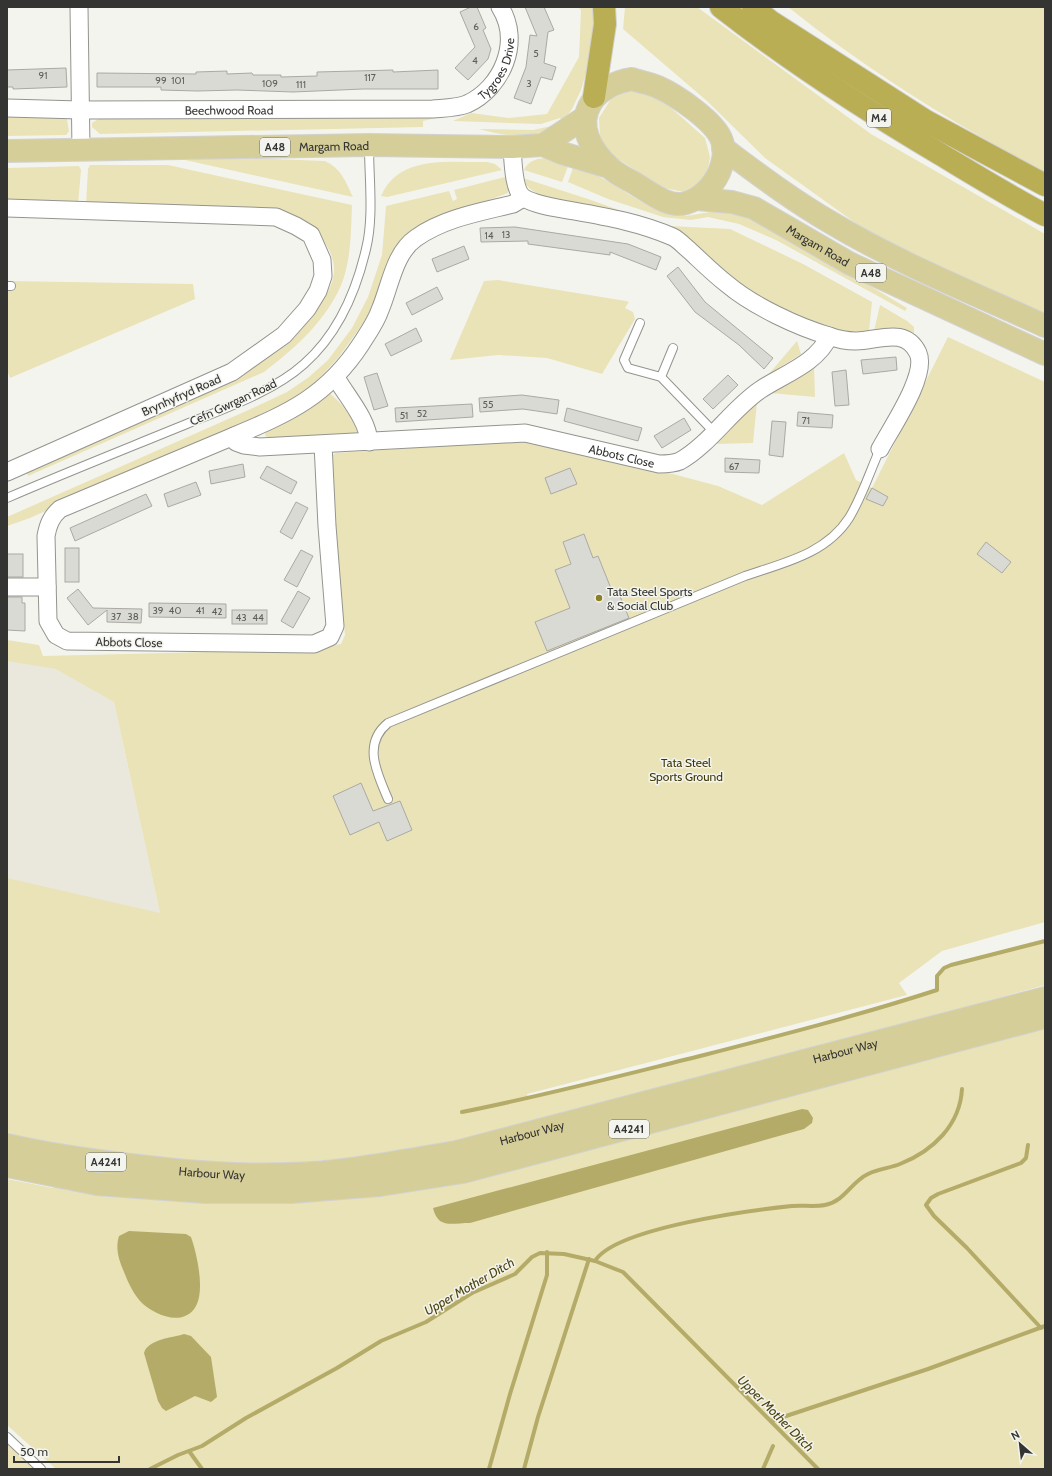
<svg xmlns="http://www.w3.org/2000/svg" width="1052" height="1476" viewBox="0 0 1052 1476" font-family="Cabin,sans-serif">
  <rect width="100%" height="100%" fill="#f4f4ef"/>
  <polygon fill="#eae8dd" points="7,653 43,656 114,702 160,913 173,995 167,1011 157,1023 7,1117"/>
  <g fill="#e9e3b7">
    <polygon points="578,7 594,7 597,26 593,49 581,90 572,109 563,121 560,118 541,124 453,121 471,113 509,118 547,114 579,57 581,10"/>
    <polygon points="625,7 697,7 871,134 1045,234 1045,317 971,284 868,232 765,158 707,101 623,29"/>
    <path d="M788 7H1045V172C954 124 868 71 788 7Z"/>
    <polygon points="630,90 650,95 670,107 705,138 710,157 707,175 699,185 684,192 664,188 608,153 600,137 599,118 611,99"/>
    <polygon points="462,112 423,121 423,127 100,134 92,127 92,123 100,118"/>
    <polygon points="7,114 61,115 67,119 69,131 66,135 7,136"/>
    <path d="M556 125C532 141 505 136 479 129L533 130Z"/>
    <path d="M220 157 325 161C341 168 346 182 353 197L176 158Z"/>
    <path d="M556 158 570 161 562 182 524 170C530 157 544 158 556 158Z"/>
    <path d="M487 162 495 164 502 170 387 197 381 196C400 154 449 163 487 162Z"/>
    <polygon points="575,162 647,205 666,213 686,216 710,212 740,212 825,259 907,308 905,311 776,240 739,224 708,217 691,220 663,217 608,199 568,182"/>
    <path d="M90 165H168L352 205C351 233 351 267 338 292 321 325 293 350 264 372L28 476 26 470 295 334C326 298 355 271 313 229L86 205 88 169Z"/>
    <polygon points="79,166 81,170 78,204 7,202 7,168"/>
    <polygon points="505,177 510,188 508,193 435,220 410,232 400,243 372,311 338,358 314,384 282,405 30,518 7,526 7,517 253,408 287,392 309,377 328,360 352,328 368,297 382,255 386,206 449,191 453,201 457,199 454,190"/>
    <path d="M523 178 588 199 630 214 542 196C533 191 526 188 523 178Z"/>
    <path d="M670 226 730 229 803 264 872 302 869 331C793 337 724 272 670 226Z"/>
    <polygon points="498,280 626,301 629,302 625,308 633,312 635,319 602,374 547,358 498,355 450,360 484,281"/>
    <polygon points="7,281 193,284 195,299 10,378 7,370"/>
    <path d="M880 305 907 321 914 327V333C901 327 889 329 874 331Z"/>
    <path d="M948 337 1045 382V922L942 951 899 983 907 995 527 1094 529 1099C665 1066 803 1033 937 990V976L944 968 951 965 1045 941V985L653 1094 410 1153 266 1165 198 1163 89 1154 65 1190 192 1201 1045 1025V1469H56L7 1425V1179L53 1188 76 1152 7 1137V878L160 913 114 702 56 669 7 661V640L39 645 43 656 249 651 311 649 341 644 345 635 335 531 331 456 336 453 519 441 673 474 718 486 762 505 844 453 856 480 872 488Z"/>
    <polygon points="797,341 801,354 768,375"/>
    <polygon points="814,366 815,397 770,393"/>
    <path d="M328 392C340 401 353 417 357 431L355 436 268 439 265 435 267 429 297 416Z"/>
    <polygon points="757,402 753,443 715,444"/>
    <polygon points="7,1444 33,1467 35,1469 7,1469"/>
  </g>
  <g fill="#b5ab68">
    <path d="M802 1109 808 1110 813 1118 812 1123 804 1129 470 1223C451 1223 438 1229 433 1208Z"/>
    <path d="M129 1231 186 1234 191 1237C197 1254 205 1290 196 1306 184 1328 153 1315 140 1301 133 1293 128 1282 124 1272 119 1260 115 1249 119 1236Z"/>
    <path d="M184 1334 191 1336 211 1357 217 1397 211 1402 195 1396 166 1411 162 1408 158 1401 144 1353C148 1339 172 1338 184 1334Z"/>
  </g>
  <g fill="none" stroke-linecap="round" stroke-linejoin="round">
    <g stroke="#b5ab68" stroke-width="4">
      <path d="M462 1112C543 1096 623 1075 704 1055 782 1035 860 1015 937 990V976L944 968 951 965 1045 941"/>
      <polyline points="1028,1145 1026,1158 1021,1163 938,1194 931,1198 926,1205 934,1216 967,1248 1041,1328"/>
      <path d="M595 1261C615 1228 752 1210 792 1206 803 1205 814 1207 825 1205 845 1201 851 1182 868 1174 878 1169 890 1168 900 1164 933 1151 960 1125 962 1089"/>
      <polyline points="771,1421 928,1369 1045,1326"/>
      <polyline points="189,1451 202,1469"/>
      <polyline points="150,1469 178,1455 202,1446 246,1418 337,1368 381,1341 426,1322 472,1293 515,1274 532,1257 540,1253 564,1254 595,1261 623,1272 818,1469"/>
      <polyline points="489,1469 510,1394 547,1275 547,1252"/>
      <polyline points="524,1469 538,1417 589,1259"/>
      <polyline points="763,1469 773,1446"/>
    </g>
  </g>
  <g fill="#dadad5" stroke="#aaa9a4">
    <polygon points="471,7 477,7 486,28 483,30 491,49 488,59 468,80 455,68 475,47 460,12"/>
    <polygon points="525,7 544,7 554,30 548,32 544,63 556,67 552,80 541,77 531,104 514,98 526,67 530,35 537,36"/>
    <polygon points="66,68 67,87 13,89 13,87 7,87 7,70"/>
    <polygon points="393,70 393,72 438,70 438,89 363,89 293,92 237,90 197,91 161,90 161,87 97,87 97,73 196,74 196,72 227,71 227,74 252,73 253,75 281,75 281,77 317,76 317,72"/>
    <polygon points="515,227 628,244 661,257 656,270 610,252 610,255 528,244 528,241 481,242 480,228"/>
    <polygon points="464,246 469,259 437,272 432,259"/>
    <polygon points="678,267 705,302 773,358 764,369 739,345 695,312 667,276"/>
    <polygon points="437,287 443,299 412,315 406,303"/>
    <polygon points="416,328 422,341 391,356 385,344"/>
    <polygon points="896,357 897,370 863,374 861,360"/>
    <polygon points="846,370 849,405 835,406 832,372"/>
    <polygon points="377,373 388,406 374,410 364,377"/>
    <polygon points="728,375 738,385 713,409 703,399"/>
    <polygon points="522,395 559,400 557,414 523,409 480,412 479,398"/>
    <polygon points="472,404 473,417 396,422 395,408"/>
    <polygon points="567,408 642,428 638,441 564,421"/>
    <polygon points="798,412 833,415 832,428 797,426"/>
    <polygon points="684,418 691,430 662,448 654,436"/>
    <polygon points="772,421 786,422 783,457 769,455"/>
    <polygon points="725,458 760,460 759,473 725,472"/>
    <polygon points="243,464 245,477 211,484 209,471"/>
    <polygon points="267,466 297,482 291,494 260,478"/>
    <polygon points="570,468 577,484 551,494 545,478"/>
    <polygon points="196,482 201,495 168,507 164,494"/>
    <polygon points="872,488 888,497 883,506 866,499"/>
    <polygon points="146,494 152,506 75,541 70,528"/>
    <polygon points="296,502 308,508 292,539 280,532"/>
    <polygon points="584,534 593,558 598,556 612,591 617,589 629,618 547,651 535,622 570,608 555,570 571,564 563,542"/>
    <polygon points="986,542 1011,562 1002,573 977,554"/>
    <rect x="65" y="548" width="14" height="34"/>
    <polygon points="301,550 313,556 297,587 284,580"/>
    <rect x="7" y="554" width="16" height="23"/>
    <polygon points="78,589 93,608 142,609 141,623 107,622 107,610 88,625 67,598"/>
    <polygon points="298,591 310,598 293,628 281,621"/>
    <polygon points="7,597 22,597 22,603 25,603 25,631 7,630"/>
    <polygon points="149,603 226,604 226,618 149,617"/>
    <rect x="232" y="610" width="35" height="14"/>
    <polygon points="361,783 373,811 400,801 412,830 387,841 379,822 350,835 333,796"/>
  </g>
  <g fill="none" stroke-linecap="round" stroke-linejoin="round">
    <g stroke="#94948f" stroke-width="10">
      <g id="lane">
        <polyline points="7,286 11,286"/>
        <polyline points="640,323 624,360 628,368 661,377 714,432"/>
        <polyline points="661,377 673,348"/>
        <path d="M7 498C67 472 128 448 189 423 226 408 274 391 304 364 338 334 356 292 366 249 374 217 369 179 369 146"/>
        <path d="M388 799C377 773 362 744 388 723L745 576C783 563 826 554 849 518 862 497 870 471 880 449"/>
        <polyline points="7,1437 41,1469"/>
      </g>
    </g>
    <g stroke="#94948f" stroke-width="19">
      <g id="street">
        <polyline points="79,7 81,150"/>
        <path id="s1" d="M7 108 80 110 433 109C444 108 457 108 467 104 502 88 522 42 500 7"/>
        <path d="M512 147C513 159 513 191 524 198 538 206 558 208 574 211 608 217 641 223 673 237 679 240 684 246 689 250 702 262 714 274 727 284 753 306 798 327 829 336 837 339 847 341 856 341 878 341 905 326 918 353 928 375 891 428 880 449"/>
        <polyline points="7,208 276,217 296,226 311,235 322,260 323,276 318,291 307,309 284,335 232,372 7,472"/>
        <path d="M334 379 338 381C349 399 368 421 369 442"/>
        <path d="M234 436C289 413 327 396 361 344 368 333 376 322 380 310 390 287 394 253 416 238 444 218 481 212 513 204L523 198"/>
        <path id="s2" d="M323 444 327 526 335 626 330 637 314 644 67 641 56 635 48 621 46 536C48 525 51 517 60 509L234 436 236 442 244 445 260 447 525 433 659 464C666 464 673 464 680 461 709 445 732 409 760 390 782 375 818 363 829 336"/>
        <polyline points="7,587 47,587"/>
      </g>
    </g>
    <g stroke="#d2d2d2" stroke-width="24">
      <g id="primary">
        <path d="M632 79C640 82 650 83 658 87 676 95 716 122 722 141 726 152 723 163 719 173 712 187 702 198 686 203 670 208 652 194 639 186 630 180 617 175 609 167 591 150 577 126 591 103 599 90 617 81 632 79Z"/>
        <polyline points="543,145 584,118"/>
        <path d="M723 148C758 174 792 200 830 222 898 263 973 293 1045 326"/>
        <path id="s3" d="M7 151 369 145 512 147 543 145 562 153 609 167"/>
        <path id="s4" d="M697 199 732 202 754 208 849 263 1045 354"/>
        <path id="s5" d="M7 1145C50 1155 95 1161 139 1166 188 1172 237 1176 287 1174 343 1173 401 1161 456 1152L1045 998"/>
        <polyline points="7,1166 97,1184 205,1192 291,1192 380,1185 463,1172 1045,1017"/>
      </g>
    </g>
    <g stroke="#d2d2d2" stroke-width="24">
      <g id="highway">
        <path d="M721 7C790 61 864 109 940 154 975 175 1009 196 1045 215"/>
        <polyline points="753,7 770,21 926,121 1045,185"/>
        <polyline points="594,97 605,24 604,7"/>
      </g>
    </g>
    <use href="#lane" stroke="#fff" stroke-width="8"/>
    <use href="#street" stroke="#fff" stroke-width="17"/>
    <use href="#primary" stroke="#d6ce99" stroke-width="22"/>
    <use href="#highway" stroke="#baae55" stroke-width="22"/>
  </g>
  <circle fill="#8c8027" stroke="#f4f4ef" stroke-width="1.5" cx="599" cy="598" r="4"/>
  <g text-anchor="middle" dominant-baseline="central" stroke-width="3" stroke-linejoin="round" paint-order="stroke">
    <g font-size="10" fill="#5e5e5b">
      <text x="476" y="26">6</text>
      <text x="536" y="53">5</text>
      <text x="475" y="60">4</text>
      <text x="43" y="75">91</text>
      <text x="370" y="77">117</text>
      <text x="161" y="80">99</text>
      <text x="178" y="80">101</text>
      <text x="270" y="83">109</text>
      <text x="529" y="83">3</text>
      <text x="301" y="84">111</text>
      <text x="506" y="234">13</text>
      <text x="489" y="235">14</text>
      <text x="488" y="404">55</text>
      <text x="422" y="413">52</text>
      <text x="404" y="415">51</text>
      <text x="806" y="420">71</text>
      <text x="734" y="466">67</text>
      <text x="158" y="610">39</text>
      <text x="175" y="610">40</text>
      <text x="200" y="610">41</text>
      <text x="217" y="611">42</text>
      <text x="116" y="616">37</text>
      <text x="133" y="616">38</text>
      <text x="241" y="617">43</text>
      <text x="258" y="617">44</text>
    </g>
    <g fill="#f4f4ef" stroke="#6e6e6b" stroke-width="1">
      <rect x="867" y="109" width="24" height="18" rx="3"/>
      <rect x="260" y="138" width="30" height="18" rx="3"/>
      <rect x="856" y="264" width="30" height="18" rx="3"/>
      <rect x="609" y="1120" width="40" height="18" rx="3"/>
      <rect x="86" y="1153" width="40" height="18" rx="3"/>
    </g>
    <g font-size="11" font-weight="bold" fill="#343432">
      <text x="879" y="118">M4</text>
      <text x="275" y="147">A48</text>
      <text x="871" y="273">A48</text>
      <text x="629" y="1129">A4241</text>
      <text x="106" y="1162">A4241</text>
    </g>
    <g font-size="12" fill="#343432" stroke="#f4f4ef">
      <text stroke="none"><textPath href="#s1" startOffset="509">Tygroes Drive</textPath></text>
      <text stroke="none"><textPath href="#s1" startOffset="222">Beechwood Road</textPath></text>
      <text stroke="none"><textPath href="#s3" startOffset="327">Margam Road</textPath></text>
      <text stroke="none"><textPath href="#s4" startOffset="132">Margam Road</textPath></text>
      <text transform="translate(181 395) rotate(-24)">Brynhyfryd Road</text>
      <text transform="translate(233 402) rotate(-25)">Cefn Gwrgan Road</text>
      <text stroke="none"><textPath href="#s2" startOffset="1188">Abbots Close</textPath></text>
      <text transform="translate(129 642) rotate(1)">Abbots Close</text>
      <text stroke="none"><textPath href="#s5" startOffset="855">Harbour Way</textPath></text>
      <text stroke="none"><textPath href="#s5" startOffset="531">Harbour Way</textPath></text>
      <text stroke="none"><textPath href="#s5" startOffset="207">Harbour Way</textPath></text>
    </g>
    <g font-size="12" fill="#343432" stroke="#f4f4ef" text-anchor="start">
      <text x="607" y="591">Tata Steel Sports<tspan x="607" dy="14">&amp; Social Club</tspan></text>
    </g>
    <g font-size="12" fill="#3d3600" stroke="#f4f4ef">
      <text x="686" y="762">Tata Steel<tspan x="686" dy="14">Sports Ground</tspan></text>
    </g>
    <g font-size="13" font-style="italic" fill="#4c4510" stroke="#f4f4ef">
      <text transform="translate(469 1286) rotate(-30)">Upper Mother Ditch</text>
      <text transform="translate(776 1413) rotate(45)">Upper Mother Ditch</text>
    </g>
  </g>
  <rect width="1052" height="1476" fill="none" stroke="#343432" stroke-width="16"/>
  <g transform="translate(1020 1444) rotate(332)" stroke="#f4f4ef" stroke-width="3" paint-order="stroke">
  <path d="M0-3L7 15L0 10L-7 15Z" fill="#343432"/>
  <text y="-6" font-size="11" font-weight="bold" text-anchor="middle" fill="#343432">N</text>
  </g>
  <path d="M14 1456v6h105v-6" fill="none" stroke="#343432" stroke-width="2"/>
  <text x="20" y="1456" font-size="12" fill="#343432" stroke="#f4f4ef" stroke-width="3" paint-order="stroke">50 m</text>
</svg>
